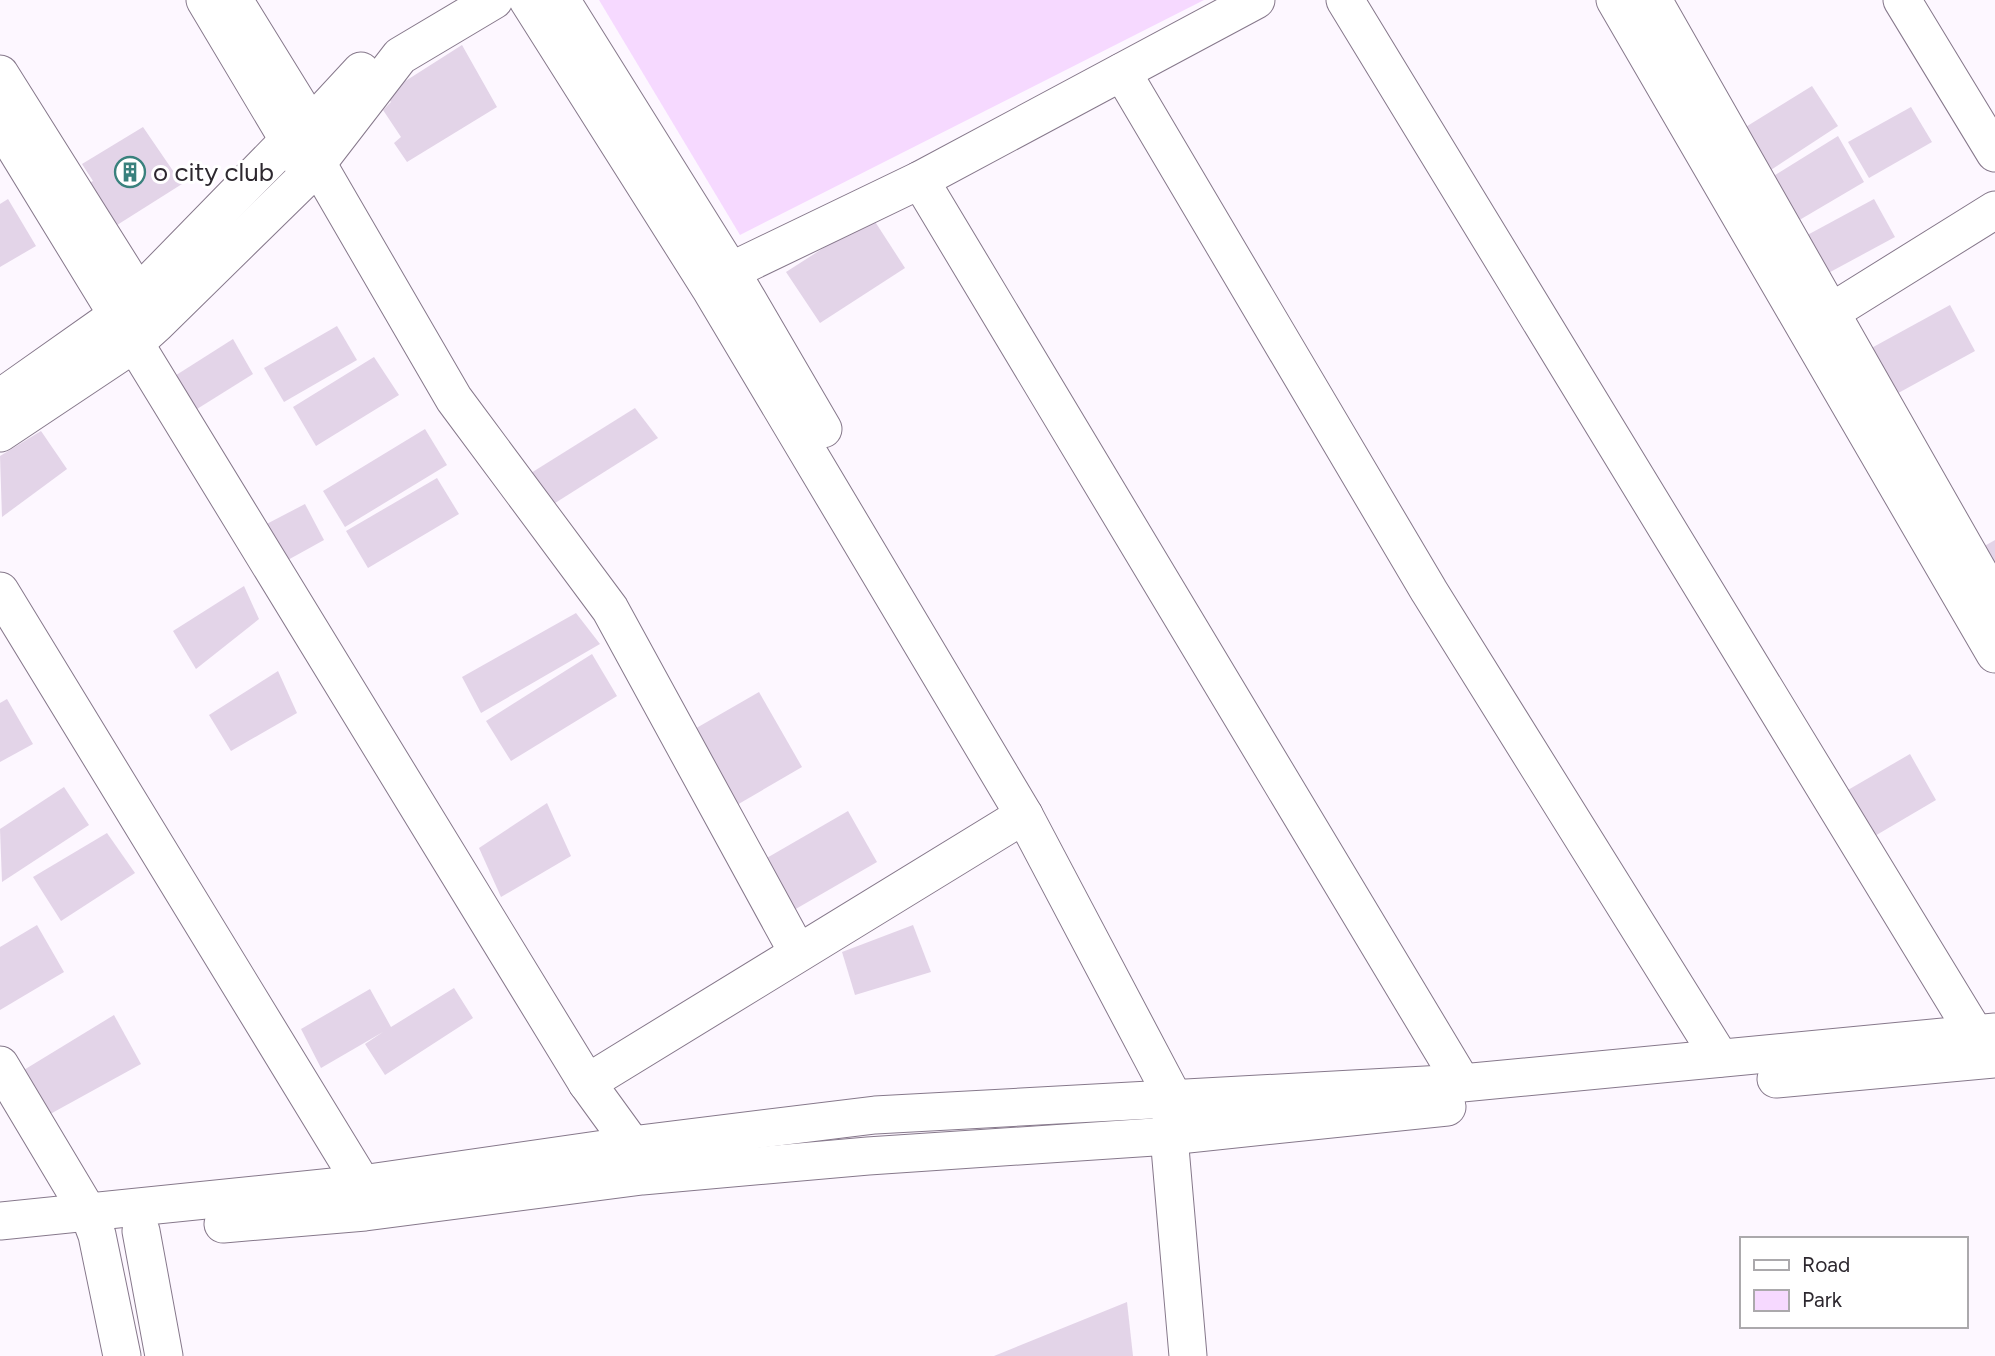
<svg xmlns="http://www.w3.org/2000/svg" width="1995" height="1356" viewBox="0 0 1995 1356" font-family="Figtree,sans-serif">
  <rect width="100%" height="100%" fill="#fdf7ff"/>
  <polygon fill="#f6d9ff" points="599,0 1204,0 740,235"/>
  <g fill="#e3d4e8">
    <polygon points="462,45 497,107 407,162 394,143 401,137 383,110 391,102 385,94"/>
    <polygon points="1812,86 1838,126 1760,177 1736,133"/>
    <polygon points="1911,107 1932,142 1869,178 1848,142"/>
    <polygon points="143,127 182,184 106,232 79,189 93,181 82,164"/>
    <polygon points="1838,136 1864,182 1791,225 1767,180"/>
    <polygon points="8,199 36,246 0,267 0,204"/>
    <polygon points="1874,199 1895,237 1821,277 1800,239"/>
    <polygon points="872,217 905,268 820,323 786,272"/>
    <polygon points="1950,305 1975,351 1891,397 1866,351"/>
    <polygon points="337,326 357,360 284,402 264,368"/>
    <polygon points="233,339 253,374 189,414 170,379"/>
    <polygon points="374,357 399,395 316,446 293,407"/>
    <polygon points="635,408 658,438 544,510 523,478"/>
    <polygon points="425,429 447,465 345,527 323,491"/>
    <polygon points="41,431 67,469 2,517 0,456"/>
    <polygon points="437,478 459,514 368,568 346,531"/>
    <polygon points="305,504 324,540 277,566 257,529"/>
    <polygon points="1995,540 1995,572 1981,548"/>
    <polygon points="244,586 259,619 196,669 173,631"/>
    <polygon points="576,613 600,644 481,713 462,677"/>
    <polygon points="592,654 617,696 511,761 486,721"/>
    <polygon points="278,671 297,713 231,751 209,715"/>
    <polygon points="759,692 802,767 730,809 686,734"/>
    <polygon points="7,699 33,744 0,762 0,703"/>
    <polygon points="1910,754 1936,800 1868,840 1841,794"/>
    <polygon points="64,787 89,825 2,882 0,829"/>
    <polygon points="547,803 571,856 501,897 479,848"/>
    <polygon points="848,811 877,862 794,910 758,863"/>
    <polygon points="107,833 135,873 61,921 33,877"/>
    <polygon points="37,925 64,972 0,1010 0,947"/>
    <polygon points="913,925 931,972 855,995 842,952"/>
    <polygon points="454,988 473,1018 385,1075 365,1044 383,1032 321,1068 301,1029 370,989 391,1027"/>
    <polygon points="114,1015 141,1064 43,1118 14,1076"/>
    <polygon points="1127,1302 1133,1356 994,1356"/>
  </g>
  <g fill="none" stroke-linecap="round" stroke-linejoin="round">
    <g stroke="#86788b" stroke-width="39">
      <g id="minor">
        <polyline points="205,0 301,161"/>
        <polyline points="528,0 710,288 1024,815 1174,1099 1169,1136 1188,1356"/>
        <polyline points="561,0 736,280 823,429"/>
        <polyline points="1345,0 1975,1034"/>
        <polyline points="1615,0 1995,654"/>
        <polyline points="1653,0 1995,601"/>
        <polyline points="1902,0 1995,153"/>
        <polyline points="240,10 311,125"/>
        <polyline points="1122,72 1429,591 1720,1058"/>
        <polyline points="0,74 152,316"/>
        <polyline points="0,123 587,1083 632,1145"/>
        <polyline points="317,163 454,399 610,609 798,953"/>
        <polyline points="920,180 1462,1083"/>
        <polyline points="731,271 920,180 1256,0"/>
        <polyline points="1812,324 1995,210"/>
        <polyline points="0,398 119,314 289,140 311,125 361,71"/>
        <polyline points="0,433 135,343 156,324 309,174 400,56 494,0"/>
        <polyline points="0,591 362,1184"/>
        <polyline points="0,1065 89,1214 97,1235 122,1356"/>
        <polyline points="1776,1079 1995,1059"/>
        <polyline points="587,1083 1024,815"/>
        <polyline points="0,1221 362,1184 632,1145 875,1115 1462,1083 1995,1032"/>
        <polyline points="223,1224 365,1212 642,1176 868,1156 1169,1136 1447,1107"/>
        <polyline points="141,1231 164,1356"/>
      </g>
    </g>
    <use href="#minor" stroke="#fff" stroke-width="37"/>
  </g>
  <defs>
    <g id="building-ring" transform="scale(1.575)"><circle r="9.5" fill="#fff" stroke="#39817d" stroke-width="1.5"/><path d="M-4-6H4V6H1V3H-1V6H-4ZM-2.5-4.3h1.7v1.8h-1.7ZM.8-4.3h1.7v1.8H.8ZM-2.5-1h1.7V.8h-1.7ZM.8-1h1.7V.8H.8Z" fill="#39817d"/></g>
  </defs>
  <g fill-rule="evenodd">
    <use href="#building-ring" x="130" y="172"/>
  </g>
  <g text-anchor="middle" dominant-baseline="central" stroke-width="6" stroke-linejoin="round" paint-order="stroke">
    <g font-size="26" fill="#2d282f" stroke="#fff" text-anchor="start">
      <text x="153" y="172">o city club</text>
    </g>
  </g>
  <rect x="1740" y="1237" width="228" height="91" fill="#ffffff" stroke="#aba9ac" stroke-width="2"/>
  <rect x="1754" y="1260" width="35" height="10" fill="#ffffff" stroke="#aba9ac" stroke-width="2"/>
  <text x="1802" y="1272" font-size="21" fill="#2d282f">Road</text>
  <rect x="1754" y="1290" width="35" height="21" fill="#f6d9ff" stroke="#aba9ac" stroke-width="2"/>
  <text x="1802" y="1307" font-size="21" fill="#2d282f">Park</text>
</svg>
